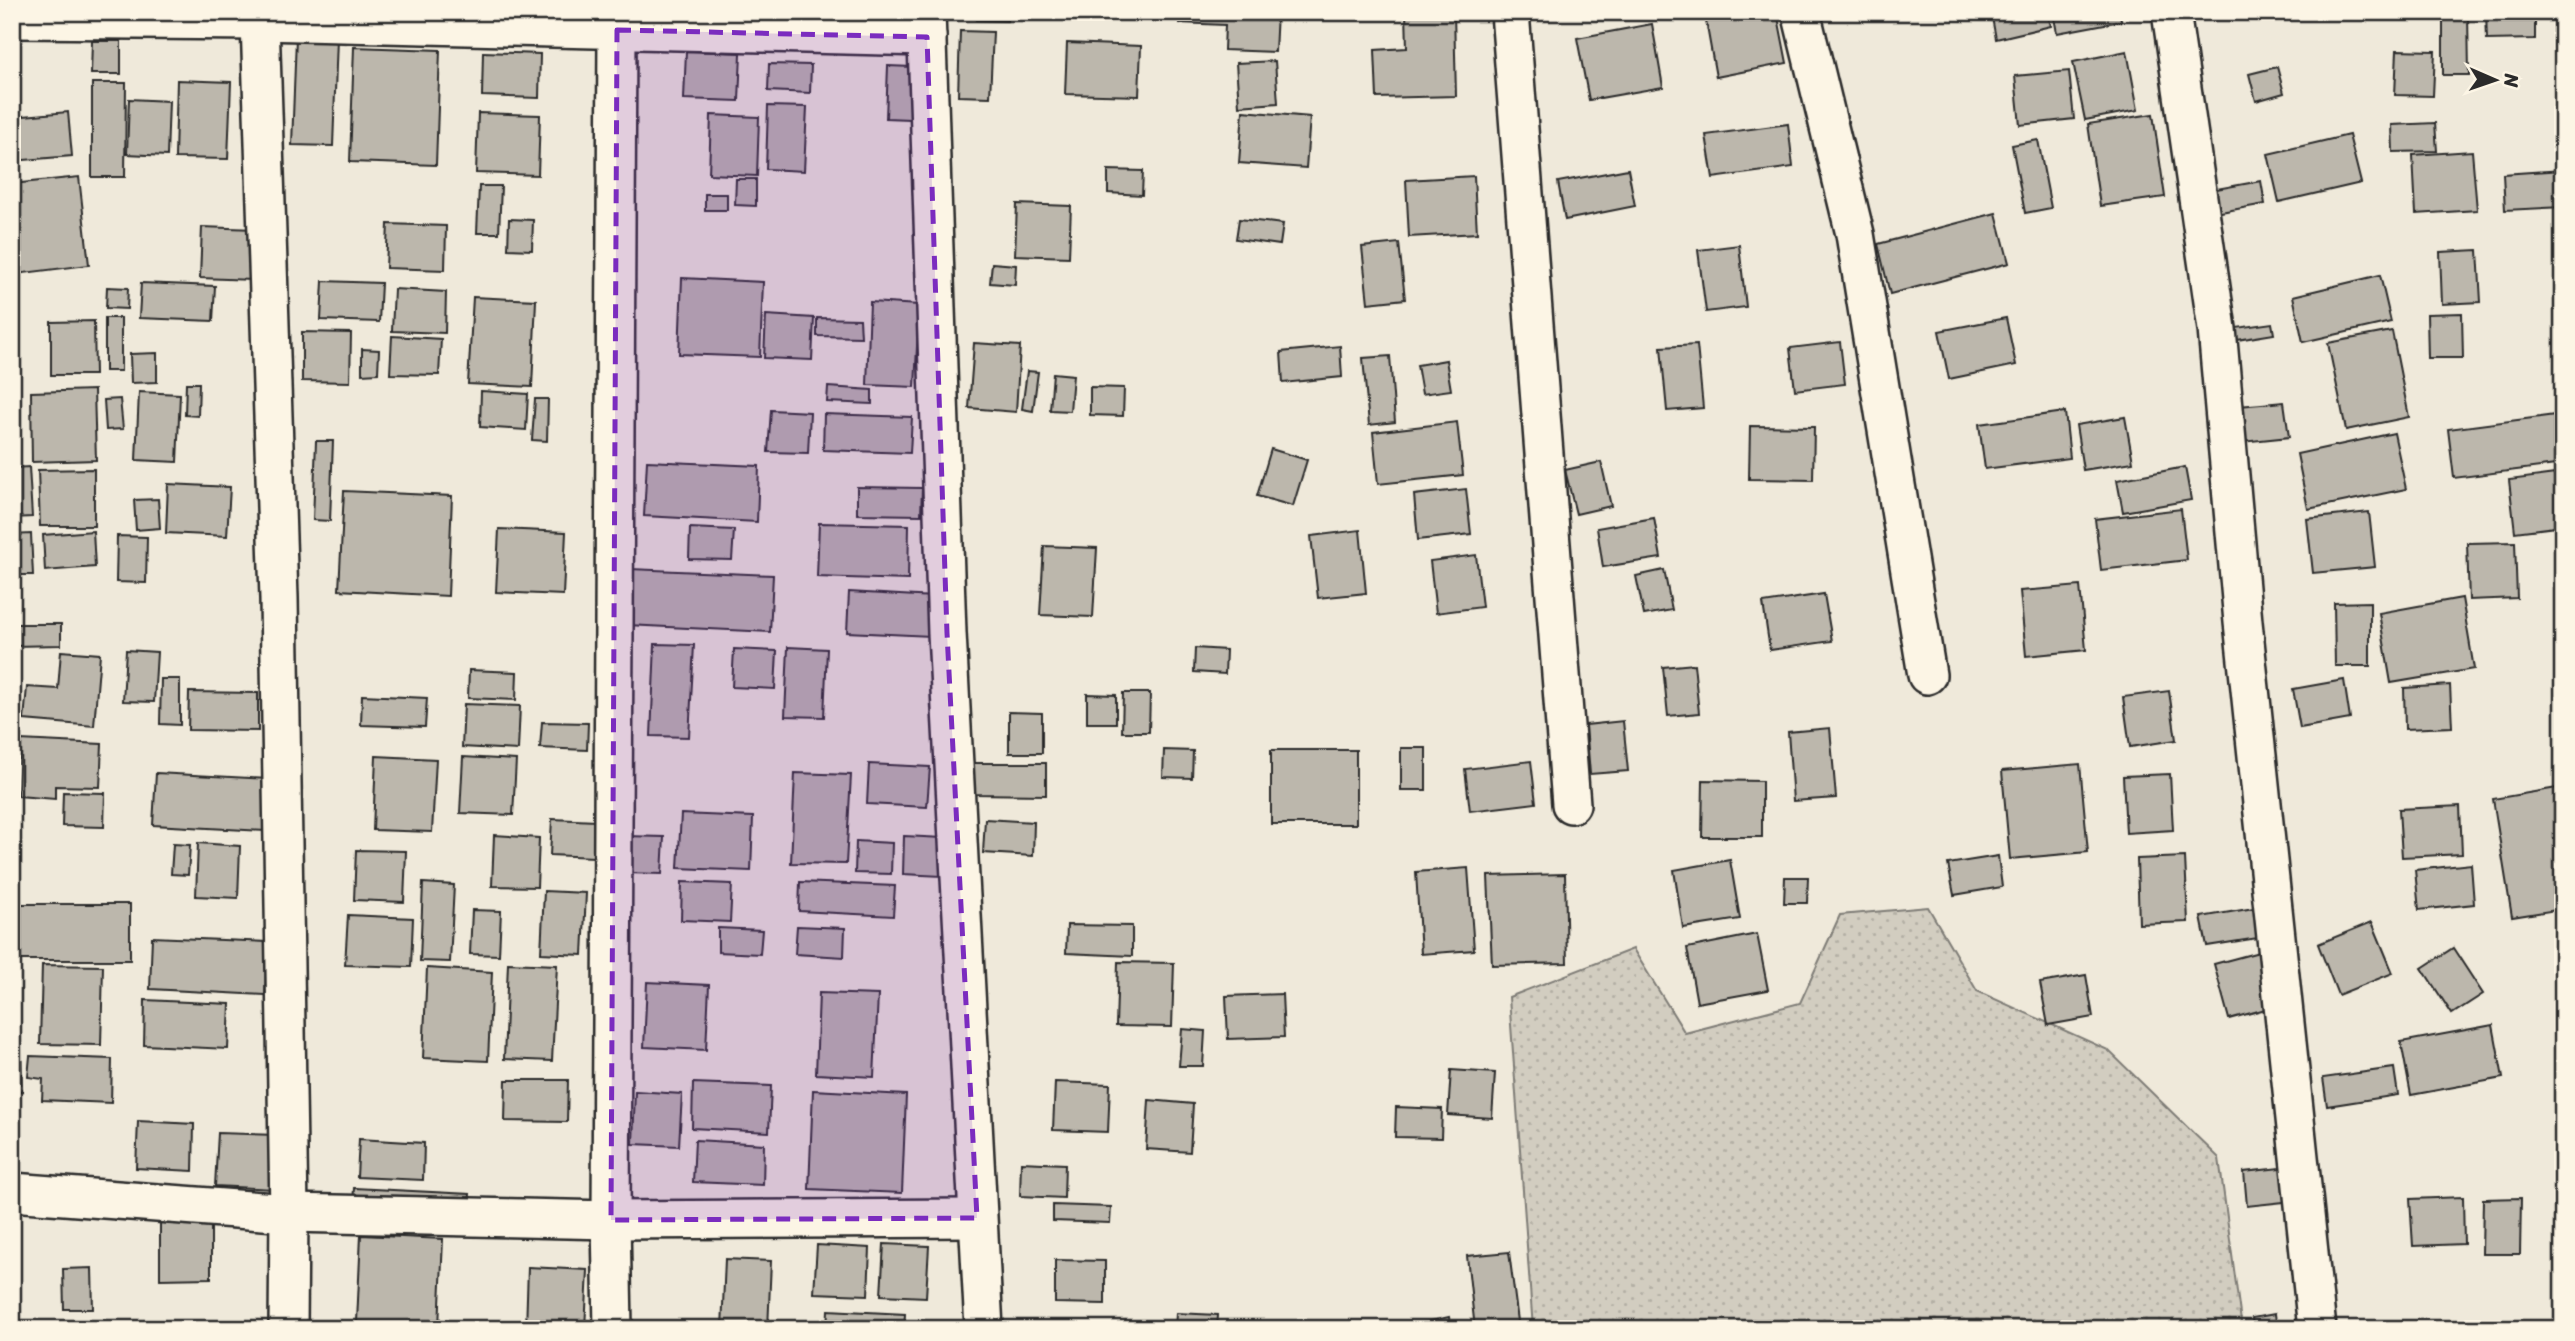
<svg xmlns="http://www.w3.org/2000/svg" width="2575" height="1341" viewBox="0 0 2575 1341" font-family="Sriracha,sans-serif">
  <defs>
    <pattern id="grass-dots" width="8" height="8" patternUnits="userSpaceOnUse" patternTransform="scale(1.75)"><rect width="8" height="8" fill="#d2cdc0"/><path d="M2 2h.1M6 6h.1" fill="none" stroke="#b4b0a5" stroke-width="1.8" stroke-linecap="round"/></pattern>
  </defs>
  <rect width="100%" height="100%" fill="#efe9da"/>
  <filter id="ink" filterUnits="userSpaceOnUse"><feTurbulence type="fractalNoise" baseFrequency=".0143" numOctaves="2"/><feDisplacementMap in="SourceGraphic" scale="14" xChannelSelector="R" yChannelSelector="G"/><feConvolveMatrix kernelMatrix="1 2 1 2 8 2 1 2 1" color-interpolation-filters="sRGB"/></filter>
  <g filter="url(#ink)">
    <polygon fill="url(#grass-dots)" stroke="#7e7c76" stroke-width="2" points="1928,907 1977,991 2108,1050 2219,1158 2242,1329 1533,1329 1509,997 1633,949 1685,1033 1800,1003 1840,915"/>
    <g fill="#bcb7ac" stroke="#2b2b2b" stroke-width="2">
      <polygon points="848,12 904,12 903,19 848,17"/>
      <polygon points="976,12 1008,12 1007,21 976,20"/>
      <polygon points="1179,12 1277,12 1275,52 1224,50 1225,25 1179,23"/>
      <polygon points="1406,12 1454,12 1456,96 1377,98 1375,50 1407,48"/>
      <polygon points="1749,12 1777,12 1787,63 1716,77 1706,21"/>
      <polygon points="1991,12 2047,12 2051,26 1996,39"/>
      <polygon points="2053,12 2120,12 2121,21 2057,33"/>
      <polygon points="2486,12 2535,12 2535,39 2487,40"/>
      <polygon points="2443,13 2468,13 2469,75 2443,75"/>
      <polygon points="1652,24 1663,87 1589,100 1577,38"/>
      <polygon points="960,31 993,32 990,97 958,96"/>
      <polygon points="296,37 337,38 333,146 292,145"/>
      <polygon points="92,41 121,41 121,74 91,74"/>
      <polygon points="1067,43 1141,46 1139,96 1065,94"/>
      <polygon points="354,47 440,50 436,165 350,162"/>
      <polygon points="2397,50 2435,51 2433,96 2395,95"/>
      <polygon points="686,51 741,53 739,101 684,99"/>
      <polygon points="2127,51 2138,110 2085,120 2073,62"/>
      <polygon points="483,52 540,54 539,98 482,96"/>
      <polygon points="1275,61 1278,103 1239,106 1236,63"/>
      <polygon points="769,64 811,65 810,93 768,91"/>
      <polygon points="888,66 912,67 910,119 886,118"/>
      <polygon points="2277,67 2284,93 2256,101 2249,74"/>
      <polygon points="2069,71 2074,119 2020,125 2015,76"/>
      <polygon points="177,80 231,82 228,159 175,158"/>
      <polygon points="92,83 126,83 125,177 92,177"/>
      <polygon points="129,99 169,101 167,156 127,154"/>
      <polygon points="768,106 807,107 804,171 766,169"/>
      <polygon points="1243,111 1310,117 1306,168 1239,163"/>
      <polygon points="68,112 72,156 12,161 12,117"/>
      <polygon points="478,113 540,115 538,175 476,173"/>
      <polygon points="2153,114 2165,197 2100,206 2088,124"/>
      <polygon points="711,115 759,117 757,176 709,174"/>
      <polygon points="2435,123 2437,151 2393,152 2392,125"/>
      <polygon points="1788,124 1793,167 1713,178 1706,135"/>
      <polygon points="2349,135 2361,183 2279,202 2268,154"/>
      <polygon points="2038,140 2051,208 2025,213 2012,145"/>
      <polygon points="2472,151 2477,210 2416,214 2413,155"/>
      <polygon points="1628,169 1635,206 1565,220 1558,182"/>
      <polygon points="1108,170 1143,171 1142,195 1108,193"/>
      <polygon points="2563,170 2563,207 2505,210 2503,174"/>
      <polygon points="1474,176 1477,233 1409,237 1406,180"/>
      <polygon points="79,177 89,265 16,274 12,242 12,184"/>
      <polygon points="736,179 756,179 756,206 735,205"/>
      <polygon points="2261,181 2265,204 2215,213 2211,190"/>
      <polygon points="479,186 501,186 499,233 477,233"/>
      <rect x="705" y="194" width="22" height="16"/>
      <polygon points="1017,204 1071,206 1069,257 1015,255"/>
      <polygon points="1996,213 2009,263 1890,294 1878,244"/>
      <polygon points="509,219 533,220 532,250 508,249"/>
      <polygon points="1239,219 1283,224 1280,245 1236,239"/>
      <polygon points="388,224 446,226 445,270 386,268"/>
      <polygon points="202,227 255,229 253,280 200,278"/>
      <polygon points="1399,243 1405,299 1368,303 1362,247"/>
      <polygon points="1739,245 1746,307 1706,312 1698,250"/>
      <polygon points="2478,250 2481,302 2442,304 2440,252"/>
      <polygon points="992,263 1016,265 1015,285 990,283"/>
      <polygon points="2380,275 2391,322 2303,342 2293,296"/>
      <polygon points="682,278 763,282 760,357 679,354"/>
      <polygon points="323,281 381,283 379,322 321,320"/>
      <polygon points="141,283 215,286 213,321 139,318"/>
      <polygon points="107,287 128,288 127,309 106,308"/>
      <polygon points="394,289 446,292 445,333 392,331"/>
      <polygon points="473,297 536,300 532,387 468,384"/>
      <polygon points="870,302 919,305 915,387 867,385"/>
      <polygon points="2462,313 2463,358 2428,358 2427,314"/>
      <polygon points="766,315 814,318 812,360 764,358"/>
      <rect x="105" y="318" width="16" height="53"/>
      <polygon points="817,318 860,319 861,337 817,336"/>
      <polygon points="2006,318 2016,365 1949,379 1939,331"/>
      <polygon points="94,321 95,375 51,375 51,322"/>
      <polygon points="2272,323 2274,334 2237,340 2236,328"/>
      <polygon points="2392,331 2409,417 2346,430 2328,343"/>
      <polygon points="302,332 351,333 350,382 302,381"/>
      <polygon points="392,336 441,339 439,375 390,374"/>
      <polygon points="1840,342 1845,384 1795,390 1790,348"/>
      <polygon points="974,343 1020,346 1016,412 969,408"/>
      <polygon points="1697,345 1703,408 1667,411 1661,347"/>
      <polygon points="1340,346 1342,377 1283,383 1281,352"/>
      <polygon points="362,349 379,350 378,373 362,374"/>
      <polygon points="157,353 157,382 131,383 130,354"/>
      <polygon points="1390,356 1395,422 1369,425 1363,358"/>
      <polygon points="1446,360 1451,390 1422,394 1417,365"/>
      <polygon points="1027,371 1038,372 1033,411 1022,409"/>
      <polygon points="1053,373 1073,375 1070,411 1050,410"/>
      <polygon points="186,383 199,383 198,416 185,415"/>
      <polygon points="828,387 872,390 872,404 827,402"/>
      <polygon points="1090,387 1124,388 1123,416 1090,415"/>
      <polygon points="94,390 96,460 32,462 31,392"/>
      <polygon points="481,391 528,394 526,430 480,427"/>
      <polygon points="139,392 180,394 177,462 136,460"/>
      <polygon points="120,399 123,429 106,430 104,400"/>
      <polygon points="535,399 548,399 547,441 532,440"/>
      <rect x="12" y="400" width="6" height="53"/>
      <polygon points="2284,402 2289,437 2242,442 2239,406"/>
      <polygon points="771,410 810,412 808,453 768,452"/>
      <polygon points="2065,412 2070,458 1985,469 1979,424"/>
      <polygon points="824,414 912,417 910,453 823,450"/>
      <polygon points="2563,414 2563,464 2454,478 2448,429"/>
      <polygon points="2125,417 2133,462 2083,470 2076,425"/>
      <polygon points="1457,422 1463,475 1378,484 1373,432"/>
      <polygon points="1750,426 1814,427 1813,480 1749,479"/>
      <polygon points="2394,433 2406,489 2308,509 2297,454"/>
      <polygon points="316,441 333,441 330,521 313,520"/>
      <polygon points="1271,449 1307,460 1293,506 1257,496"/>
      <polygon points="647,461 759,466 757,522 644,516"/>
      <polygon points="1601,462 1611,506 1576,514 1565,470"/>
      <polygon points="29,467 32,517 12,518 12,468"/>
      <polygon points="2185,467 2191,500 2123,512 2117,480"/>
      <polygon points="94,469 94,526 40,526 38,470"/>
      <polygon points="2563,473 2563,526 2515,532 2509,480"/>
      <polygon points="168,484 230,487 227,536 166,533"/>
      <polygon points="857,487 922,488 921,515 857,514"/>
      <polygon points="1466,489 1471,534 1418,540 1414,495"/>
      <polygon points="344,491 452,496 448,596 339,590"/>
      <polygon points="158,499 160,528 136,530 134,500"/>
      <polygon points="2181,509 2187,560 2101,570 2095,519"/>
      <polygon points="2369,512 2375,567 2313,573 2307,519"/>
      <polygon points="1654,518 1661,558 1603,567 1597,528"/>
      <polygon points="819,523 909,525 908,580 817,577"/>
      <polygon points="690,528 734,530 732,560 689,559"/>
      <polygon points="499,529 566,532 563,595 496,592"/>
      <polygon points="1360,530 1366,593 1318,598 1311,536"/>
      <polygon points="93,531 95,567 45,571 43,535"/>
      <polygon points="31,534 33,575 12,575 12,535"/>
      <polygon points="117,536 147,537 146,583 116,582"/>
      <polygon points="2515,542 2517,598 2469,600 2467,543"/>
      <polygon points="1044,546 1097,548 1093,617 1040,615"/>
      <polygon points="1476,555 1482,607 1436,613 1430,561"/>
      <polygon points="630,569 773,575 770,632 627,625"/>
      <polygon points="1664,570 1672,610 1644,615 1636,576"/>
      <polygon points="2080,586 2086,650 2026,656 2020,591"/>
      <polygon points="849,592 933,597 931,636 847,632"/>
      <polygon points="1824,594 1832,641 1770,650 1763,603"/>
      <polygon points="2462,598 2474,669 2391,683 2379,613"/>
      <polygon points="2370,602 2370,666 2335,666 2334,603"/>
      <polygon points="12,624 61,624 61,645 13,646"/>
      <polygon points="655,644 694,645 689,737 651,736"/>
      <polygon points="788,647 827,649 824,717 785,716"/>
      <polygon points="1195,648 1226,650 1225,674 1194,672"/>
      <polygon points="734,649 777,651 775,689 732,687"/>
      <polygon points="126,650 157,652 154,702 123,701"/>
      <polygon points="61,651 100,654 94,726 24,720 27,687 58,689"/>
      <polygon points="12,660 18,660 16,708 12,708"/>
      <polygon points="1694,664 1699,713 1668,716 1663,667"/>
      <polygon points="469,670 517,672 516,700 468,698"/>
      <polygon points="161,679 180,679 180,725 160,724"/>
      <polygon points="2344,680 2350,719 2300,728 2293,689"/>
      <polygon points="2450,685 2452,727 2405,729 2404,688"/>
      <polygon points="2169,691 2176,740 2130,747 2123,697"/>
      <polygon points="189,692 258,693 258,731 188,730"/>
      <polygon points="1123,693 1150,693 1149,732 1122,732"/>
      <polygon points="1087,694 1116,695 1116,723 1087,723"/>
      <polygon points="362,695 427,698 425,727 361,725"/>
      <polygon points="464,704 520,706 518,750 462,747"/>
      <polygon points="1009,712 1042,713 1042,753 1009,753"/>
      <polygon points="1623,721 1628,771 1590,774 1586,725"/>
      <polygon points="542,722 588,723 587,750 540,748"/>
      <polygon points="1830,728 1836,798 1793,801 1788,732"/>
      <polygon points="20,740 102,744 100,787 55,786 55,799 18,796"/>
      <rect x="1401" y="748" width="25" height="42"/>
      <polygon points="1164,750 1193,751 1192,778 1163,777"/>
      <rect x="1271" y="750" width="85" height="74"/>
      <polygon points="376,756 436,759 432,832 373,830"/>
      <polygon points="463,757 516,760 513,815 460,813"/>
      <polygon points="1531,761 1536,803 1470,811 1465,769"/>
      <polygon points="974,763 1046,763 1046,795 974,794"/>
      <polygon points="869,764 930,767 927,807 867,804"/>
      <polygon points="2080,764 2088,852 2010,859 2002,771"/>
      <polygon points="156,773 269,779 266,831 153,825"/>
      <polygon points="795,773 851,775 846,864 791,863"/>
      <polygon points="2170,774 2173,830 2126,833 2123,776"/>
      <polygon points="1703,780 1762,781 1762,837 1702,837"/>
      <polygon points="2563,787 2563,909 2512,917 2493,799"/>
      <polygon points="63,792 105,793 104,827 62,826"/>
      <polygon points="2460,806 2462,854 2402,857 2399,809"/>
      <polygon points="681,814 753,817 751,871 678,868"/>
      <polygon points="552,819 596,821 594,857 550,855"/>
      <polygon points="985,819 1034,822 1033,856 983,853"/>
      <polygon points="494,835 539,838 537,887 492,886"/>
      <polygon points="625,836 664,837 662,874 624,873"/>
      <polygon points="904,836 943,838 942,876 903,874"/>
      <polygon points="856,841 892,843 891,874 855,873"/>
      <polygon points="198,843 240,846 238,898 196,896"/>
      <polygon points="173,844 190,845 188,875 171,874"/>
      <polygon points="356,850 406,851 404,902 354,900"/>
      <polygon points="1998,856 2002,887 1954,895 1948,864"/>
      <polygon points="2185,857 2188,922 2139,924 2137,859"/>
      <polygon points="1730,860 1740,919 1683,928 1674,870"/>
      <polygon points="2471,864 2474,904 2419,910 2415,870"/>
      <polygon points="1468,868 1474,950 1421,954 1416,872"/>
      <polygon points="1565,874 1567,963 1492,965 1488,876"/>
      <polygon points="1785,877 1808,877 1807,903 1784,903"/>
      <polygon points="682,882 732,884 730,922 681,920"/>
      <polygon points="800,882 895,886 893,916 799,911"/>
      <polygon points="423,883 454,885 450,962 420,961"/>
      <polygon points="544,891 586,893 583,955 541,953"/>
      <rect x="12" y="904" width="118" height="56"/>
      <polygon points="2254,908 2258,938 2207,946 2201,917"/>
      <polygon points="472,910 501,911 499,955 470,954"/>
      <polygon points="348,915 413,918 411,967 345,965"/>
      <polygon points="2372,922 2393,973 2338,995 2318,944"/>
      <polygon points="1067,925 1132,926 1132,956 1066,953"/>
      <polygon points="797,926 845,928 844,957 795,954"/>
      <polygon points="718,928 762,930 760,954 718,952"/>
      <polygon points="1757,934 1768,990 1697,1003 1687,948"/>
      <polygon points="152,937 267,942 265,995 150,989"/>
      <polygon points="2563,945 2563,1005 2554,946"/>
      <polygon points="2453,948 2483,994 2452,1014 2422,968"/>
      <polygon points="2259,952 2273,1007 2229,1019 2214,964"/>
      <polygon points="1118,962 1174,963 1172,1027 1116,1026"/>
      <polygon points="508,963 557,965 552,1061 504,1059"/>
      <polygon points="42,965 103,966 101,1045 40,1044"/>
      <polygon points="427,968 492,972 488,1061 423,1058"/>
      <polygon points="2086,975 2093,1017 2048,1025 2040,983"/>
      <polygon points="647,982 709,985 706,1050 644,1047"/>
      <polygon points="819,993 878,995 874,1077 816,1074"/>
      <polygon points="1282,994 1284,1037 1228,1039 1226,996"/>
      <polygon points="145,1000 230,1004 228,1049 144,1045"/>
      <polygon points="2493,1025 2503,1078 2411,1095 2401,1042"/>
      <polygon points="1182,1029 1205,1031 1203,1066 1179,1066"/>
      <polygon points="21,1051 22,1091 12,1091 12,1052"/>
      <polygon points="30,1056 112,1059 111,1103 42,1100 43,1079 28,1077"/>
      <polygon points="2394,1068 2398,1095 2327,1106 2323,1078"/>
      <polygon points="1451,1070 1495,1073 1492,1118 1448,1115"/>
      <polygon points="506,1080 568,1080 567,1122 505,1121"/>
      <polygon points="1055,1082 1110,1084 1108,1132 1053,1130"/>
      <polygon points="693,1083 771,1086 769,1132 692,1128"/>
      <polygon points="813,1090 906,1095 902,1193 809,1189"/>
      <polygon points="635,1091 682,1094 679,1146 633,1144"/>
      <polygon points="1149,1100 1193,1104 1190,1152 1146,1149"/>
      <polygon points="1396,1107 1442,1109 1441,1138 1395,1137"/>
      <polygon points="138,1121 194,1124 193,1171 136,1168"/>
      <polygon points="218,1133 276,1135 274,1189 215,1186"/>
      <polygon points="359,1139 424,1143 423,1180 357,1177"/>
      <polygon points="695,1140 764,1144 763,1185 693,1182"/>
      <polygon points="1021,1162 1065,1164 1064,1198 1020,1196"/>
      <polygon points="2289,1167 2293,1201 2247,1206 2244,1172"/>
      <polygon points="354,1188 470,1194 469,1207 353,1202"/>
      <polygon points="2463,1197 2464,1244 2413,1246 2410,1199"/>
      <polygon points="2521,1198 2520,1254 2482,1254 2483,1199"/>
      <polygon points="1053,1205 1111,1207 1110,1223 1053,1221"/>
      <polygon points="160,1221 211,1221 211,1278 160,1279"/>
      <polygon points="361,1235 443,1239 439,1327 357,1322"/>
      <polygon points="884,1244 929,1246 926,1297 881,1295"/>
      <polygon points="817,1245 870,1248 868,1295 814,1293"/>
      <polygon points="1509,1252 1519,1329 1475,1329 1467,1256"/>
      <polygon points="725,1259 771,1261 768,1329 722,1329"/>
      <polygon points="1055,1260 1105,1261 1105,1304 1055,1303"/>
      <polygon points="528,1267 588,1270 585,1329 526,1329"/>
      <polygon points="92,1268 93,1309 64,1309 63,1269"/>
      <polygon points="828,1310 905,1314 904,1329 827,1329"/>
      <polygon points="1176,1313 1218,1315 1217,1329 1175,1329"/>
      <polygon points="2275,1314 2277,1329 2253,1329 2252,1318"/>
      <polygon points="1449,1317 1451,1329 1406,1329 1405,1327"/>
    </g>
    <g fill="none" stroke-linecap="round" stroke-linejoin="round">
      <g stroke="#2b2b2b" stroke-width="42">
        <g id="minor">
          <polyline points="926,12 947,633 984,1329"/>
          <polyline points="1510,12 1571,804"/>
          <polyline points="1801,12 1855,234 1927,675"/>
          <polyline points="2171,12 2217,329 2243,622 2317,1329"/>
          <polyline points="12,19 260,21 927,37"/>
          <polyline points="260,21 279,598 289,1213 288,1329"/>
          <polyline points="12,1192 289,1213 611,1220 977,1218"/>
          <polyline points="613,1329 611,1220 617,30"/>
        </g>
      </g>
      <use href="#minor" stroke="#fcf5e5" stroke-width="37"/>
    </g>
  </g>
  <path fill="#7b2cbf" fill-opacity="0.2" stroke="#7b2cbf" stroke-width="5" stroke-dasharray="14 9" stroke-linejoin="round" d="M617 30 927 37 947 633 977 1218 611 1220Z"/>
  <rect width="2575" height="1341" fill="none" stroke="#fcf5e5" stroke-width="42"/>
  <rect x="21" y="21" width="2533" height="1299" fill="none" stroke="#2b2b2b" stroke-width="2.5" filter="url(#ink)"/>
  <g transform="translate(2495 80) rotate(92)" stroke="#fcf5e5" stroke-width="5" paint-order="stroke">
  <path d="M0-5L12 26L0 18L-12 26Z" fill="#2b2b2b"/>
  <text y="-10" font-size="19" font-weight="bold" text-anchor="middle" fill="#2b2b2b">N</text>
  </g>
</svg>
